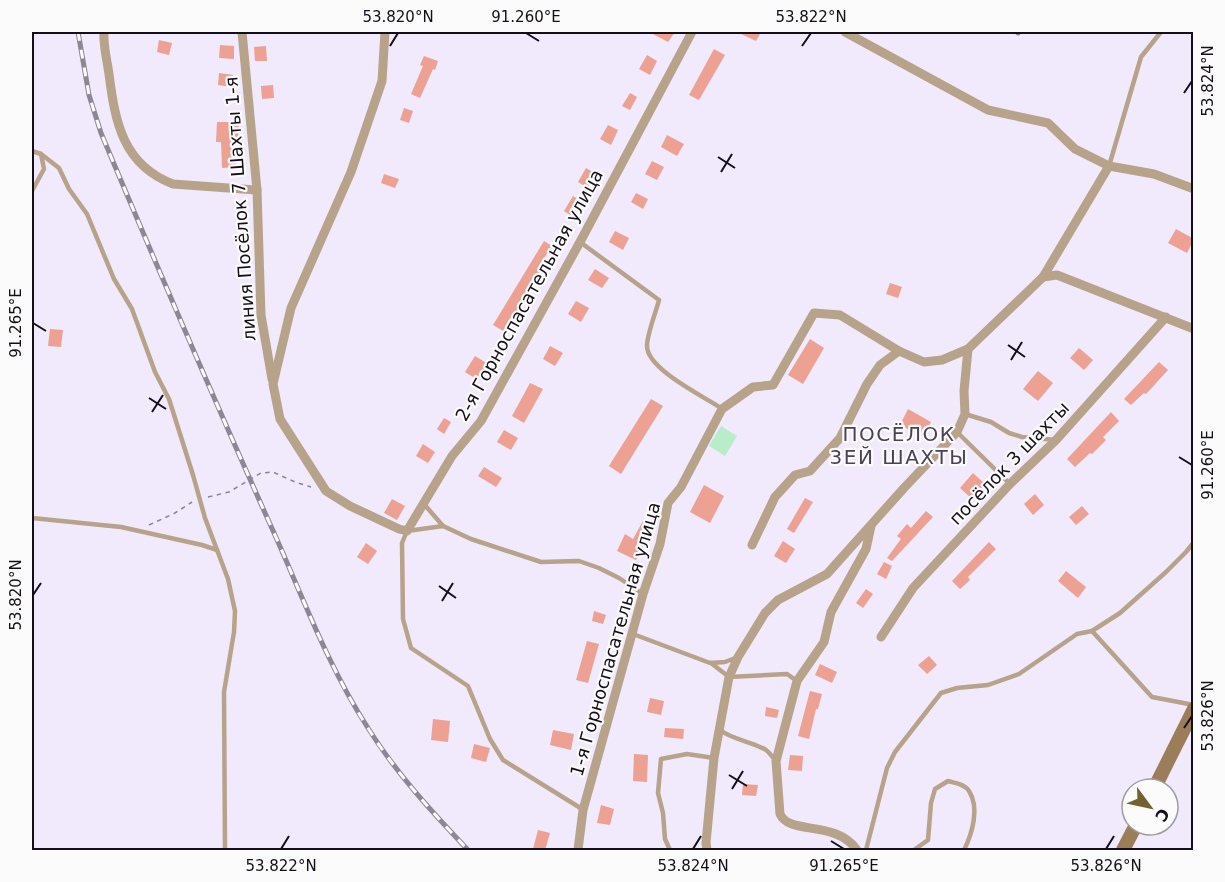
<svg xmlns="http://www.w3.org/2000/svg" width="1225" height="882" viewBox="0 0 1225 882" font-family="'DejaVu Sans',sans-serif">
  <rect width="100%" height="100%" fill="#f1e9fc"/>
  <polygon fill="#b7eec9" points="721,426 737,436 725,456 709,446"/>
  <g fill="#eca192">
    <polygon points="649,32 675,32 668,42"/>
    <polygon points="737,32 761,32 756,41"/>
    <polygon points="159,40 172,43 169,55 157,52"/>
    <polygon points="220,45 234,46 234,59 219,58"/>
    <polygon points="266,46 267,61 255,61 254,47"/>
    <polygon points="714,49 725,55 699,100 689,95"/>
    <polygon points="647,55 657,61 650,75 639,69"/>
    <polygon points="424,56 438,61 435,70 433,69 420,98 411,94 423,66 420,65"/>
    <polygon points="219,73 233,75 232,87 218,85"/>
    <polygon points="273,85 274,98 262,99 261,86"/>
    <polygon points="630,93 637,97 630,110 622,106"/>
    <polygon points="404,108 413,111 409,123 400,120"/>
    <polygon points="217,122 239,122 238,142 236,142 236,167 222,168 221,142 216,142"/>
    <polygon points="608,125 618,130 611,145 600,139"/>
    <polygon points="667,135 684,144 677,156 661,147"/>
    <polygon points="652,161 664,167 657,180 645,174"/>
    <polygon points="586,168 596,174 588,188 578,182"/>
    <polygon points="384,174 399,179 395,188 381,183"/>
    <polygon points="636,193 648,199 643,209 631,202"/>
    <polygon points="573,196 582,202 573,217 564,211"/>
    <polygon points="1176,229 1194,239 1187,253 1168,243"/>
    <polygon points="615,231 629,238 623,250 609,242"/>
    <polygon points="544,241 552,246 537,269 540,271 505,332 493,325"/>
    <polygon points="595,269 609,278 602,288 588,280"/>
    <polygon points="890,283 902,287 898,298 886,294"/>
    <polygon points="576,301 589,308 581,322 568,314"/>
    <polygon points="50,329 63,330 61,347 48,346"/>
    <polygon points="810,339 824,348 803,384 788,375"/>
    <polygon points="550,346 563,353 555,366 543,359"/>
    <polygon points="1079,348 1093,360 1084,370 1070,358"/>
    <polygon points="475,356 488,364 478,380 465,372"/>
    <polygon points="1159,362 1168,370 1146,394 1144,393 1131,405 1124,399"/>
    <polygon points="1038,371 1053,383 1038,401 1023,389"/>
    <polygon points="530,383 543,389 524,423 512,416"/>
    <polygon points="651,399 663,406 621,474 609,466"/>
    <polygon points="908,409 931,422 923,437 900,425"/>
    <polygon points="1111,412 1119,421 1103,437 1106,440 1092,454 1090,453 1075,467 1067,459"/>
    <polygon points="444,418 451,422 444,434 437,429"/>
    <polygon points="504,430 518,438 511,450 497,442"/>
    <polygon points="423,444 435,452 428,463 416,456"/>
    <polygon points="484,467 502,478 496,487 478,476"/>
    <polygon points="973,473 985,484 972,499 960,488"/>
    <polygon points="704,485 724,496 710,523 690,512"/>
    <polygon points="1035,494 1044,505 1033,515 1024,504"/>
    <polygon points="805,498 813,502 794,533 787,529"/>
    <polygon points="392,499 405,506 397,520 384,513"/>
    <polygon points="1082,506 1089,514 1076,525 1069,517"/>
    <polygon points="926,511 933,517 892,561 887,558 901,539 897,536 907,524 911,528"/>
    <polygon points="644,519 655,525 636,560 617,551 625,534 633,539"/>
    <polygon points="783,541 795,549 786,563 774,556"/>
    <polygon points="989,542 996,549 968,577 970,580 960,589 952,581"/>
    <polygon points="366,543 377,551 368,564 357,557"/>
    <polygon points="884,562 892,566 886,579 877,574"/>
    <polygon points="1066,571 1086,587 1078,598 1058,581"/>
    <polygon points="866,589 873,594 863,608 856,603"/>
    <polygon points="594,611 606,615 603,624 592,621"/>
    <polygon points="587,641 599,644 588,683 576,680"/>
    <polygon points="929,656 937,665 927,674 918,665"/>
    <polygon points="820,664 837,672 832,683 815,675"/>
    <polygon points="810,691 822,694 818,709 816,709 809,739 798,736"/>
    <polygon points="650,698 664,701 661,715 647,712"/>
    <polygon points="766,707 779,710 777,718 765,716"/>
    <polygon points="433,719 450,721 448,742 431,740"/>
    <polygon points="665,728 684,729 683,739 664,737"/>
    <polygon points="553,730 574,734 571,750 550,745"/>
    <polygon points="474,744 490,748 486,762 471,758"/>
    <polygon points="634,754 648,755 647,782 633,781"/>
    <polygon points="790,755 803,756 802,771 788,770"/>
    <polygon points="743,784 758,785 756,796 742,795"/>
    <polygon points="601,805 614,809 610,825 597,823"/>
    <polygon points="538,830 550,833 545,850 533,849"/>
  </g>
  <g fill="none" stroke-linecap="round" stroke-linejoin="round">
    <g stroke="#8a8392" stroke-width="1.5" stroke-dasharray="4.5 4.5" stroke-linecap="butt">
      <polyline points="208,497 229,492 261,473 273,472 295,482 311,487"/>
      <polyline points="149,525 175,513 192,502"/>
    </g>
    <g stroke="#b7a28a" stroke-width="4.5">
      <polyline points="1193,32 1194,32"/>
      <polyline points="32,151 41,154 44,169 32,191"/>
      <polyline points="41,154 59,168 69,189 87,214 114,279 132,309 155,372 169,399 193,475 205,518 228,579 235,611 234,632 224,692 225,850"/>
      <polyline points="1109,166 1141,57 1161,32"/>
      <path d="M580 242 659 300C656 312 647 334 647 346 647 369 703 396 721 408"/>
      <polyline points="965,414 991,422 1009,433 1022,437 1056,440"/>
      <polyline points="957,432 1010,484"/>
      <polyline points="424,504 443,526"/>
      <polyline points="32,518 121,527 202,545 217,550"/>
      <polyline points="1092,631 1152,697 1194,705"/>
      <polyline points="633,634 710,663 725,662 738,657"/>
      <polyline points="711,663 729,677 787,674 797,681"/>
      <path d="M720 730C733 740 751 741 766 750 770 753 773 758 776 761"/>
      <polyline points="582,809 503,760 490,739 468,686 411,648 403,619 402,543 407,531 443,526 471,539 541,562 579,561 599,568 619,578 643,594"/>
      <polyline points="670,850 665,839 663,813 658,793 661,759 687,754 714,758"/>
      <polyline points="866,850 887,768 895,752 941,693 957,688 988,685 1019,674 1077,634 1092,631 1120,613 1166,572 1186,552 1194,542"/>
      <path d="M914 850 928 840 931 803 935 789 948 781C955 783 965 784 969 791 980 808 972 834 964 850"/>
    </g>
    <g stroke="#b7a28a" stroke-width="9">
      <path d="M104 32C103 45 107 60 109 74 115 122 123 165 173 184L257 190"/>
      <polyline points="242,32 257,190 261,315 272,379"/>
      <polyline points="385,32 382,81 351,172 291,308 273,384 280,419 326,491 350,506 399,529 407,531 452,456 481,421 580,242 692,32"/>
      <polyline points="845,32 988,110 1048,123 1075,149 1109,166 1154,174 1194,189"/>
      <polyline points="1043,277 1057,275 1194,329"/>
      <polyline points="752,545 775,497 795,475 810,471 840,438 867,384 880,365 899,351"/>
      <polyline points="881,637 913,588 1010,484 1056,440 1166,317"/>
      <polyline points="578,850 583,810 643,594 660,544 668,503 681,487 722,409 753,387 773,385 814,313 840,315 899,351 924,362 942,360 968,349 1043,277 1109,166"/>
      <polyline points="707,850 706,843 714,758 729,677 738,657 765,613 778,600 827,574 904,488 957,432 965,414 964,391 968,349"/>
      <path d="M857 850C835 819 790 836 780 814L776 761 797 681 824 642 831 612 866 549 871 526"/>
    </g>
    <g stroke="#9b7d59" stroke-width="14">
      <polyline points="1154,789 1194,709"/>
      <polyline points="1123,850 1136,825"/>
    </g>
    <g stroke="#8d8695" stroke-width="5">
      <g id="rail">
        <path d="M78 32 89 95 101 133C156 264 212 395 270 524 301 592 327 665 368 728 396 773 432 812 468 850"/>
        <polyline points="1018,33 1018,32"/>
      </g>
    </g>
    <use href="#rail" stroke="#fbfbfb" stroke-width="3" stroke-dasharray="9" stroke-linecap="butt"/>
  </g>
  <path fill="none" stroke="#130e18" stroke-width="2" d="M526 33 539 41M390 46 398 33M802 46 811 33M1184 93 1192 81M718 157 735 168M721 172 732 154M33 323 46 331M1008 345 1025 357M1011 360 1022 342M149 398 166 409M152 412 163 395M1179 457 1192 465M439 586 456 598M33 595 41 583M442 601 453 583M1184 728 1192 716M729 775 747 786M732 789 743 771M831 841 844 849M281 849 289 836M693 849 701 836M1106 849 1114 836"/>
  <g text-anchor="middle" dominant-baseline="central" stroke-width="4.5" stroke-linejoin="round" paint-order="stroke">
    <g font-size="18" fill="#130e18" stroke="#fbfbfb">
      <text transform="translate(240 209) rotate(-94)">линия Посёлок 7 Шахты 1-я</text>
      <text transform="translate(529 295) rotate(-61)">2-я Горноспасательная улица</text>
      <text transform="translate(1009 463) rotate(-46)">посёлок 3 шахты</text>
      <text transform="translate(615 639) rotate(-74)">1-я Горноспасательная улица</text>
    </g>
    <g font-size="20" letter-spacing="1.5" fill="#4c4159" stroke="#fbfbfb">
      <text x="899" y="434">ПОСЁЛОК<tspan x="899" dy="23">3ЕЙ ШАХТЫ</tspan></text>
    </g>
  </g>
  <rect width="1225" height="882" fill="none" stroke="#fbfbfb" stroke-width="66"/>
  <g transform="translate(1150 807) rotate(123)"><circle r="28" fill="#fbfbfb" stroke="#9e9ca0" stroke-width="1.5"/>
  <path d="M0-4.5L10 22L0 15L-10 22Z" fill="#756130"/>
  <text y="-9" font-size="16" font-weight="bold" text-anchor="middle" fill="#130e18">С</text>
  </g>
  <rect x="33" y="33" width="1159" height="816" fill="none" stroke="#130e18" stroke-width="2"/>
  <g font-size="15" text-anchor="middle" fill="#130e18">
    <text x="398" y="22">53.820°N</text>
    <text x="526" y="22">91.260°E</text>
    <text x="811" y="22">53.822°N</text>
    <text transform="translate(1208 81) rotate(-90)" y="5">53.824°N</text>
    <text transform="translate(16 323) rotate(-90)" y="5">91.265°E</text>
    <text transform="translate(1208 465) rotate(-90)" y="5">91.260°E</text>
    <text transform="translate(16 595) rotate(-90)" y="5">53.820°N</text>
    <text transform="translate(1208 716) rotate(-90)" y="5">53.826°N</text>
    <text x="281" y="871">53.822°N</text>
    <text x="693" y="871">53.824°N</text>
    <text x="844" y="871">91.265°E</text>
    <text x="1106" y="871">53.826°N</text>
  </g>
</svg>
